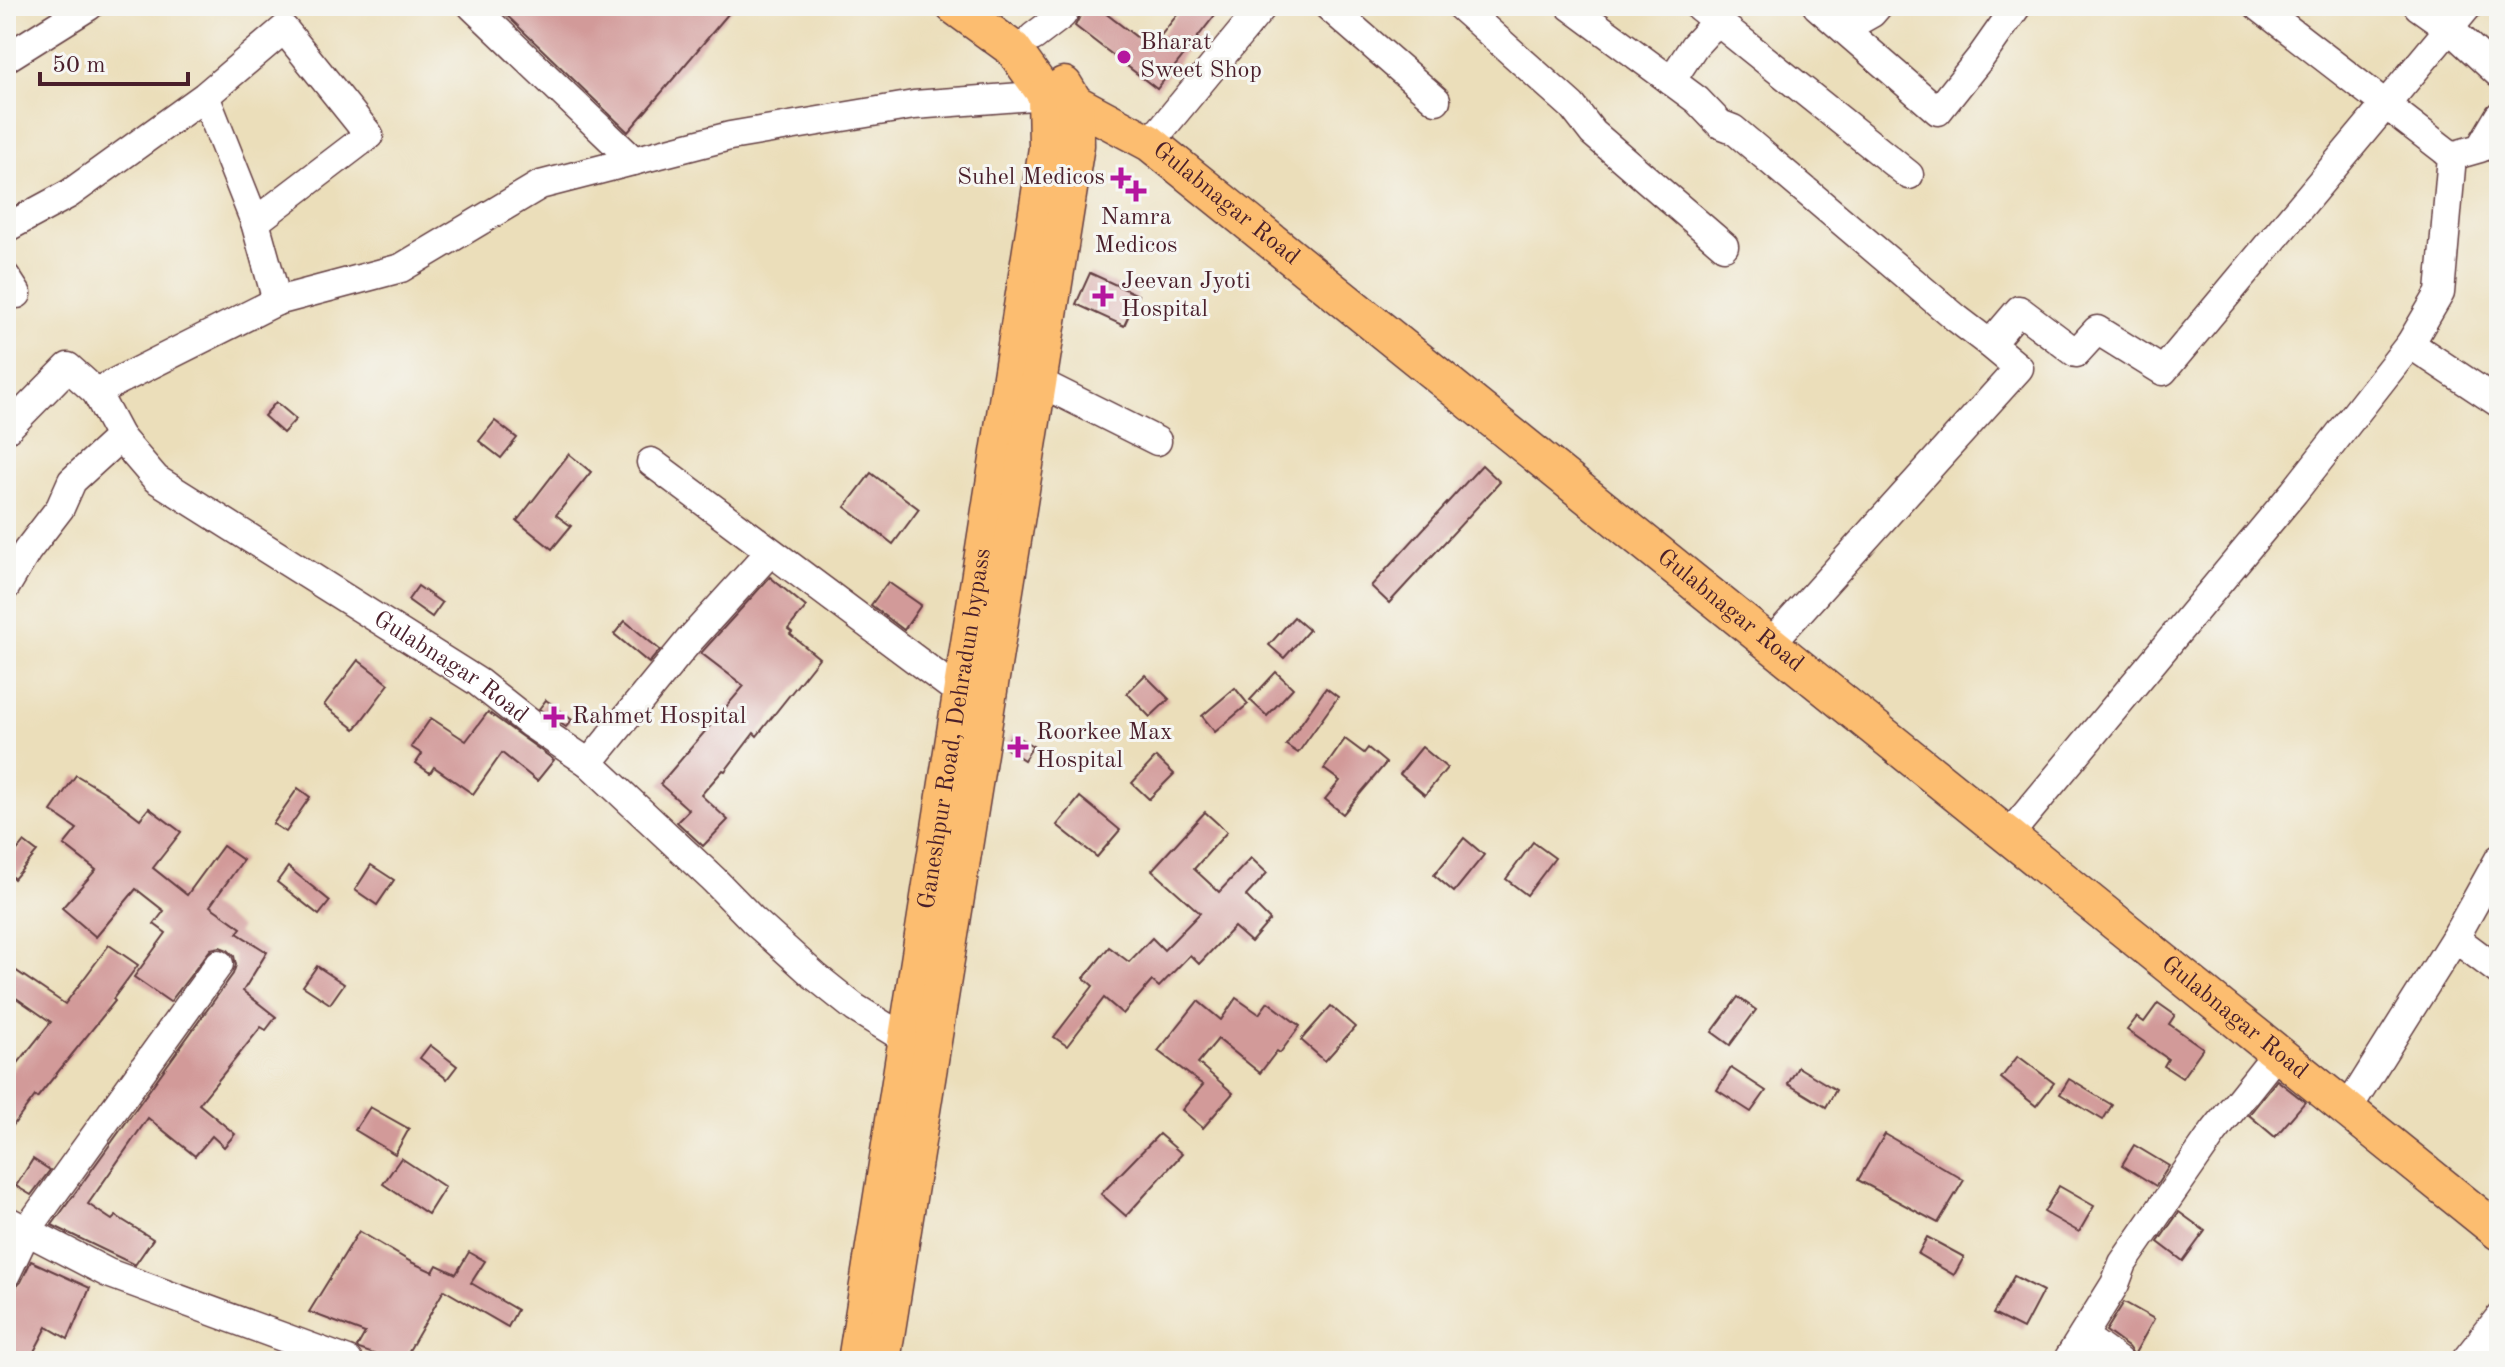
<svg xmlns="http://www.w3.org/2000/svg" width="2505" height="1367" viewBox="0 0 2505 1367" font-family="'Old Standard TT',serif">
  <rect width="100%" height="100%" fill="#f6f6f2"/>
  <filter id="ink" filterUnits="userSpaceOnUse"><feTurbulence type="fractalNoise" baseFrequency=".0125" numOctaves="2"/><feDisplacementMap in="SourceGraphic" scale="16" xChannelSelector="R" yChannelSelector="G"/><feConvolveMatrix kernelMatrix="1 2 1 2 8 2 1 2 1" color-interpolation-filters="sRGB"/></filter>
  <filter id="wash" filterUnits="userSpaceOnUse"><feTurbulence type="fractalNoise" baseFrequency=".006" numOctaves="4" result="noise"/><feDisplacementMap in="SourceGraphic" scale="32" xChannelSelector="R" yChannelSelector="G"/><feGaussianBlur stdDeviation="1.8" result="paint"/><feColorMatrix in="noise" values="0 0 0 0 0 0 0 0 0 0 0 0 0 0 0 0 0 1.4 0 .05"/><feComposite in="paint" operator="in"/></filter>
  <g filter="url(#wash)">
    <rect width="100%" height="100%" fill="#ebdeba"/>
    <g id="blocks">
      <g fill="#d29a99">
        <polygon points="497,6 735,6 628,132"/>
        <polygon points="1085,6 1096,6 1151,48 1184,6 1222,6 1157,89 1075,26"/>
        <polygon points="1090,273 1138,295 1124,326 1076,304"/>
        <polygon points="276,402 296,419 283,433 264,416"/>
        <polygon points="495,421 517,438 501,458 479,441"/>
        <polygon points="569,454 591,472 556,515 571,526 552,549 517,521"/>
        <polygon points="1482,465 1500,482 1389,603 1371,586"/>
        <polygon points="871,473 919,509 893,544 845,507"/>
        <polygon points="770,577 806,607 788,629 792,632 790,634 819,658 757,736 754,733 725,771 723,770 701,795 728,820 703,846 677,822 689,810 660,784 744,686 701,653"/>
        <polygon points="888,582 921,605 904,630 871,605"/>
        <polygon points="418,586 442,603 432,617 408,600"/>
        <polygon points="1294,617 1309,630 1284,658 1269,645"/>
        <polygon points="625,621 660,650 649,663 614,634"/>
        <polygon points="358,660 389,684 355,729 324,705"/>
        <polygon points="1276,672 1293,688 1267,716 1250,700"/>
        <polygon points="1145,675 1169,699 1150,717 1127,693"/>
        <polygon points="1235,688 1248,704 1215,732 1202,716"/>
        <polygon points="1326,688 1338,697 1298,753 1286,745"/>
        <polygon points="546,700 572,720 566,727 539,709"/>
        <polygon points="488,712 554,760 537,781 502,753 473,794 434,767 430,773 416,763 422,754 411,747 431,718 466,741"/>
        <polygon points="1012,734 1033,746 1024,760 1004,747"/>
        <polygon points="1345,739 1364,753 1368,748 1386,763 1343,814 1325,799 1340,781 1324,769"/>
        <polygon points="1422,747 1447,768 1425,795 1400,774"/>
        <polygon points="1156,757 1174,774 1149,799 1132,783"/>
        <polygon points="76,775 106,793 140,819 149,808 181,832 153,868 187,895 223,846 243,860 210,906 241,928 237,933 267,952 243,991 276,1017 266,1030 261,1027 199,1104 235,1134 224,1147 212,1136 195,1156 148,1118 88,1204 112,1220 116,1216 153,1239 135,1265 52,1225 233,974 236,965 234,956 228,950 220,947 211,949 170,1002 134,977 166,933 154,924 164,911 136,889 96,937 62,908 96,870 64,845 77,829 51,811"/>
        <polygon points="298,788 310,797 286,832 273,824"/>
        <polygon points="1080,797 1120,830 1097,857 1057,825"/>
        <polygon points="1205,812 1227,832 1194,869 1219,892 1251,858 1267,873 1246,896 1270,920 1251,942 1234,927 1199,964 1190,955 1159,987 1152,981 1123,1014 1104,998 1067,1046 1054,1037 1093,986 1084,978 1109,947 1129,962 1152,938 1164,950 1200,913 1152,870"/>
        <polygon points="1464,838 1484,855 1454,892 1434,875"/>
        <polygon points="24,842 37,852 14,879 6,871 6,863"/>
        <polygon points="1533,842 1555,858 1527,895 1506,879"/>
        <polygon points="371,865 394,880 377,905 355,890"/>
        <polygon points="288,867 330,901 319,915 277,882"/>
        <polygon points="109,945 138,965 113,999 115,1001 37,1098 35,1096 6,1135 6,1078 51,1022 6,991 6,964 65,1004"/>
        <polygon points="317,966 344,984 330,1004 303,986"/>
        <polygon points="1738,997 1756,1010 1730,1045 1712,1032"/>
        <polygon points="1236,998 1259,1014 1268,1002 1300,1026 1280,1053 1277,1051 1260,1073 1218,1039 1198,1063 1233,1093 1203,1128 1182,1110 1203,1085 1158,1051 1198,1001 1221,1020"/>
        <polygon points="2158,1003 2175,1015 2169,1024 2203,1048 2182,1078 2164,1066 2168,1059 2127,1030 2137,1017 2144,1022"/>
        <polygon points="1331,1006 1355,1027 1325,1061 1301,1040"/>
        <polygon points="430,1045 457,1066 447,1079 420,1058"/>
        <polygon points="2018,1056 2054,1083 2036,1106 2001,1078"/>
        <polygon points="1798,1067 1836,1090 1826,1107 1788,1084"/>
        <polygon points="1731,1068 1766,1091 1751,1112 1717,1090"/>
        <polygon points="2069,1079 2112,1105 2103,1120 2060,1094"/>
        <polygon points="2277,1080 2305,1102 2275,1137 2249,1115"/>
        <polygon points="370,1107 409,1129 395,1154 355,1130"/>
        <polygon points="1159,1134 1182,1154 1126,1216 1101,1194"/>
        <polygon points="1885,1134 1964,1180 1938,1223 1858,1180"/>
        <polygon points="2134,1145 2169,1166 2156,1186 2122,1165"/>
        <polygon points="401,1158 445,1187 428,1214 383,1184"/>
        <polygon points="33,1159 50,1170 31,1195 16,1186"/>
        <polygon points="2059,1186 2094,1206 2079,1232 2044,1212"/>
        <polygon points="2179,1212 2205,1231 2183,1261 2158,1242"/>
        <polygon points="359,1231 411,1262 433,1272 437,1265 456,1274 469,1252 485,1261 471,1283 517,1310 508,1327 444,1290 403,1361 393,1361 359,1349 357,1347 365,1333 309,1312"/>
        <polygon points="1927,1237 1964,1257 1954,1275 1918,1254"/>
        <polygon points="31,1261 90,1288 68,1339 47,1327 29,1361 6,1361 6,1291 15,1288 21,1282"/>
        <polygon points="2014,1276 2043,1291 2023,1329 1993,1314"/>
        <polygon points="2124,1302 2154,1319 2134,1355 2128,1347 2106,1331"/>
      </g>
    </g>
  </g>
  <g filter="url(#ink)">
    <use href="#blocks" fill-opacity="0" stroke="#623c40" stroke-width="2"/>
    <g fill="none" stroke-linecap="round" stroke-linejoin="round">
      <g stroke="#623c40" stroke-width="31">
        <g id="minor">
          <polyline points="472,6 634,161"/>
          <polyline points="1328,6 1436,100"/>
          <polyline points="1460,6 1572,106 1593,133 1724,246"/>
          <polyline points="1570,6 1697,100 1720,124 1733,129 1956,318 1990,344"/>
          <polyline points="1698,6 1909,175"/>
          <polyline points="1817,6 1938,111 1981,57 2017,6"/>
          <polyline points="2418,6 2449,28 2499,74"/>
          <polyline points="1827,8 1856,22 1872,13 1878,6"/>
          <polyline points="1033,37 1062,15 1068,6"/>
          <polyline points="6,58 89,6"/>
          <polyline points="1671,81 1694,46 1717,21"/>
          <polyline points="1150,143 1263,6"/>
          <polyline points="2452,156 2480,148 2499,116"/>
          <polyline points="255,222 277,301 401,268 540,185 730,136 914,105 1046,95"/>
          <polyline points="6,228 69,194 205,96 284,29 369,135 255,222 205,96"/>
          <polyline points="6,277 17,294"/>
          <polyline points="2410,344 2499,403"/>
          <polyline points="1039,382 1157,441"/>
          <polyline points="96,392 277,301"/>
          <path id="s1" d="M6 430 68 367 96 392 120 437 156 479 478 682 531 724 589 763 714 880 753 920 815 976 855 1008 907 1040"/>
          <polyline points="651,462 963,695"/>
          <polyline points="6,586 27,551 60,508 72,481 120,437"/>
          <polyline points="1770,644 2019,368 1990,344 2019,310 2076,353 2097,330 2163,371 2468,6"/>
          <polyline points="589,763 688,642 770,552"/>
          <polyline points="2008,836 2294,492 2410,344 2440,293 2452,156 2258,6"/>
          <polyline points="2455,938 2499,859"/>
          <polyline points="2347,1110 2455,938 2499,971"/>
          <polyline points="6,1220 108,1273 348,1361"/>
          <polyline points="6,1274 27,1230 219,964"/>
          <polyline points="2083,1336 2118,1361"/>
          <polyline points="2067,1361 2115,1284 2123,1263 2214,1132 2277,1053"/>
          <polyline points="2465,1361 2499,1318"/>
        </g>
      </g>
      <g stroke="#623c40" stroke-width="39">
        <g id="major">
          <path id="s2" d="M954 6 1013 49 1046 95 1075 103 1150 143 2499 1232"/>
          <path id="s3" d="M856 1361 1047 148 1046 95"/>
          <polyline points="882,1361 1076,145 1075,103 1064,85"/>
        </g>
      </g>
      <use href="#minor" stroke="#fff" stroke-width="28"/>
      <use href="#major" stroke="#fcbd6f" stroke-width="36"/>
    </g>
  </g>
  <g fill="#b5179e" stroke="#f6f6f2" stroke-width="3">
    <circle cx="1124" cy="57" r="8"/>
    <path d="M1117 166h8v8h8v8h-8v8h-8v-8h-8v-8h8z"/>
    <path d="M1132 179h8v8h8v8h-8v8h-8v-8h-8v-8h8z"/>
    <path d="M1099 284h8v8h8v8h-8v8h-8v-8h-8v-8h8z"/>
    <path d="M550 705h8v8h8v8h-8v8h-8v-8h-8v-8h8z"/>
    <path d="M1014 735h8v8h8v8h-8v8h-8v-8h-8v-8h8z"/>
  </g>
  <g text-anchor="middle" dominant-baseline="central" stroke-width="6" stroke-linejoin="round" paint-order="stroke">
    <g font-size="24" fill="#4a1f2b" stroke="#f6f6f2" text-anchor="start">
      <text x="1140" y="43">Bharat<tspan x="1140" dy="28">Sweet Shop</tspan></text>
      <text x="1105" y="178" text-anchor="end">Suhel Medicos</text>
      <text x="1136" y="218" text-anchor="middle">Namra<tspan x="1136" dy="28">Medicos</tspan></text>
      <text x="1121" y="282">Jeevan Jyoti<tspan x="1121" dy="28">Hospital</tspan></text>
      <text x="572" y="717">Rahmet Hospital</text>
      <text x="1036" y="733">Roorkee Max<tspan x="1036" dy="28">Hospital</tspan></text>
    </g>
    <g font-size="24" fill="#4a1f2b" stroke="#f6f6f2">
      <text stroke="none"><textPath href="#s2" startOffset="342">Gulabnagar Road</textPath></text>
      <text stroke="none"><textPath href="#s2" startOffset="990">Gulabnagar Road</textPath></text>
      <text stroke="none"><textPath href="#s1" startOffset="582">Gulabnagar Road</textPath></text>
      <text stroke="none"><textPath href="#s3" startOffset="640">Ganeshpur Road, Dehradun bypass</textPath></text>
      <text stroke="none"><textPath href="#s2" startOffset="1638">Gulabnagar Road</textPath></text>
    </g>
  </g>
  <rect width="2505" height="1367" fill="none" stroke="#f6f6f2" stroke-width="32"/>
  <path d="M40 72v12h148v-12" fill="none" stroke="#4a1f2b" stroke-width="4"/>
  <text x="52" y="72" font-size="24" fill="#4a1f2b" stroke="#f6f6f2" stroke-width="6" paint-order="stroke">50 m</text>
</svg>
